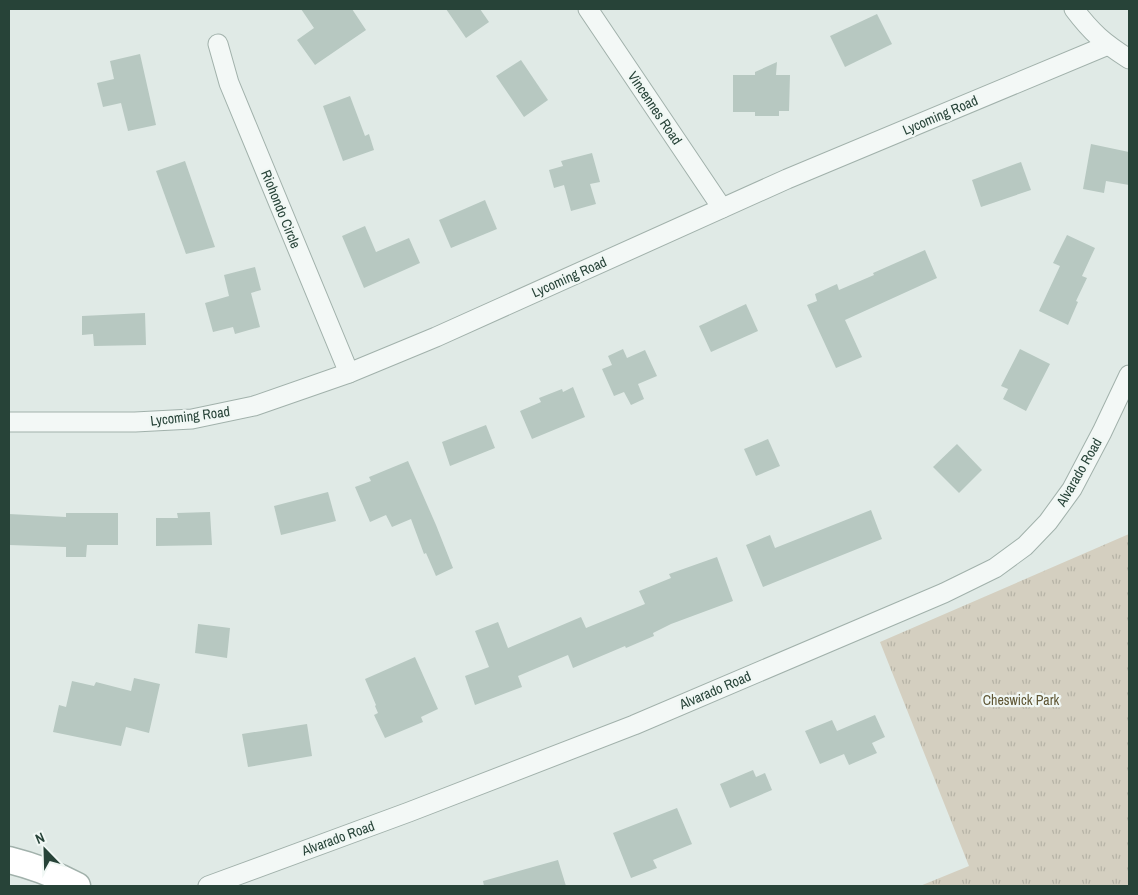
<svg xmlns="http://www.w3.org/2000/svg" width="1138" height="895" viewBox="0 0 1138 895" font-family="'Archivo Narrow',sans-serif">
  <defs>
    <pattern id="park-tufts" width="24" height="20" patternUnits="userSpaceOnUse" patternTransform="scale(1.25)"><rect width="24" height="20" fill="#d4cfc0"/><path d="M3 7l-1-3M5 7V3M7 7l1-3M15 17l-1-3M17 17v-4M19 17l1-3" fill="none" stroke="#b6b3a6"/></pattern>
  </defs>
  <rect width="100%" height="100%" fill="#e0eae6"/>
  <polygon fill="url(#park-tufts)" points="1129,534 1129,886 920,886 969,866 880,642"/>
  <g fill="#b7c8c1">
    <polygon points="301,9 352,9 366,30 315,65 297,40 314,28"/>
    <polygon points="446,9 480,9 489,22 466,38"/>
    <polygon points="877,14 892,44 845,67 830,36"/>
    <polygon points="140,54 156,125 128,131 121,103 103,107 97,83 114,79 110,61"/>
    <polygon points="521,60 548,100 524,117 496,76"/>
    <polygon points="777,62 776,75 790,75 789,111 779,111 779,116 755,116 755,112 733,112 733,75 755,75 755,72"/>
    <polygon points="350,96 365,136 369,134 374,150 343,161 323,106"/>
    <polygon points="1091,144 1129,152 1129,185 1106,181 1104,193 1083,189"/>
    <polygon points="592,153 600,182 590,184 596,204 571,211 564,185 554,188 549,170 563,166 561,161"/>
    <polygon points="185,161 215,247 186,254 156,171"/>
    <polygon points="1021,162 1031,190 981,207 972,180"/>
    <polygon points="485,200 497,229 451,248 439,220"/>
    <polygon points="365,226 376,252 409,238 420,263 364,288 342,236"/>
    <polygon points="1067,235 1095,248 1082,276 1087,278 1076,301 1078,302 1068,325 1039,311 1060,266 1053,263"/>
    <polygon points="925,250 937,278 845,320 862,357 836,368 807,305 817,301 815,294 837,284 839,290 874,275 873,273"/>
    <polygon points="255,267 261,290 251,293 260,327 235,334 233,327 213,332 205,303 229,296 224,275"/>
    <polygon points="746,304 758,331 711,352 699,326"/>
    <polygon points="145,313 146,345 94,346 93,334 82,335 82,316"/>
    <polygon points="623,349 627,358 645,350 657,376 638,384 644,399 631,405 624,392 614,396 602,369 612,365 608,356"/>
    <polygon points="1020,349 1050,364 1026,411 1003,399 1008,389 1001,386"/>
    <polygon points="573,387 585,417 532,439 520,411 541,402 539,398 562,389 563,392"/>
    <polygon points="486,425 495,448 450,466 442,442"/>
    <polygon points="768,439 780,466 756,476 744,449"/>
    <polygon points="957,444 982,470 959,493 933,467"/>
    <polygon points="408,461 436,525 453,568 436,576 426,553 424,554 411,519 392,527 386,515 370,522 355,487 371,481 369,477"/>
    <polygon points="328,492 336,521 281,535 274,506"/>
    <polygon points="871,510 882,539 763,587 746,545 770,535 775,548"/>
    <polygon points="210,512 212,545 156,546 156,518 178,518 177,513"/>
    <polygon points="66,513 118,513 118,545 87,545 86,557 66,557 66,547 9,545 9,514 66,517"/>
    <polygon points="717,557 733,601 671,624 653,633 654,636 626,648 625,646 573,668 568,655 518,676 522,687 475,705 465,676 489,667 475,631 498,622 508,648 581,617 586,628 645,604 639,591 671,578 669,574"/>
    <polygon points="198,624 230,628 227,658 195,653"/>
    <polygon points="415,657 438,709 421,717 423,722 385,738 374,715 378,713 375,706 376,705 365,679"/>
    <polygon points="134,678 160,684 149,733 126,727 121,746 53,732 59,705 66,707 72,681 94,686 96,682 131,691"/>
    <polygon points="875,715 885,737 872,743 877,753 849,765 844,754 820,764 805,731 832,720 837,731"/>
    <polygon points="307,724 312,756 248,767 242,734"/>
    <polygon points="753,770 756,777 765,773 772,790 730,808 720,784"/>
    <polygon points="677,808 692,844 653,860 657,868 631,878 613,833"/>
    <polygon points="558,860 566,886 484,886 483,881"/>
  </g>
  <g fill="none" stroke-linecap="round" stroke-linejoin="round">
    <g stroke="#a1b1ab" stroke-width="21">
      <g id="street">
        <polyline points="588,9 722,208"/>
        <path d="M1074 9C1092 33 1104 43 1129 59"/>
        <polyline points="218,44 229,83 349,373"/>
        <polyline points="9,422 135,422 192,419 254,406 349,373 436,337 787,179 1108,45"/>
        <polyline points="208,886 409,812 634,725 944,593 995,568 1025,546 1048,522 1072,489 1102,432 1129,375"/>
      </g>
    </g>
    <g stroke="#a1b1ab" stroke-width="29">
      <path id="secondary" d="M9 860C33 866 55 874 77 886"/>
    </g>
    <use href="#street" stroke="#f3f8f6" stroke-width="19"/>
    <use href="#secondary" stroke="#fff" stroke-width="26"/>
  </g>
  <g text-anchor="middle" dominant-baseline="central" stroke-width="4.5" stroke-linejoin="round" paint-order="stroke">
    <g font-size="14" fill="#274338" stroke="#f0f7f4">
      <text transform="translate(655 108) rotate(56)">Vincennes Road</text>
      <text transform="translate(940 115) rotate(-23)">Lycoming Road</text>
      <text transform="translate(281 209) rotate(68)">Riohondo Circle</text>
      <text transform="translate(569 277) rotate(-24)">Lycoming Road</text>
      <text transform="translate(190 416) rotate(-7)">Lycoming Road</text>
      <text transform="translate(1079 472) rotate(-60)">Alvarado Road</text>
      <text transform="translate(715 690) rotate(-23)">Alvarado Road</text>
      <text transform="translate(338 838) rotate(-20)">Alvarado Road</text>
    </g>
    <g font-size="14" fill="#5f5634" stroke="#f0f7f4">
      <text x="1021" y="700">Cheswick Park</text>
    </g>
  </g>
  <rect width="1138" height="895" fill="none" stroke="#274338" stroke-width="20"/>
  <g transform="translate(45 850) rotate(337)" stroke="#f0f7f4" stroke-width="4" paint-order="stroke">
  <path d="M0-4L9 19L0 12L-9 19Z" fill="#274338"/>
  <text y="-8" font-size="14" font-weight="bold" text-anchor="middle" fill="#274338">N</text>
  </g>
</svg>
